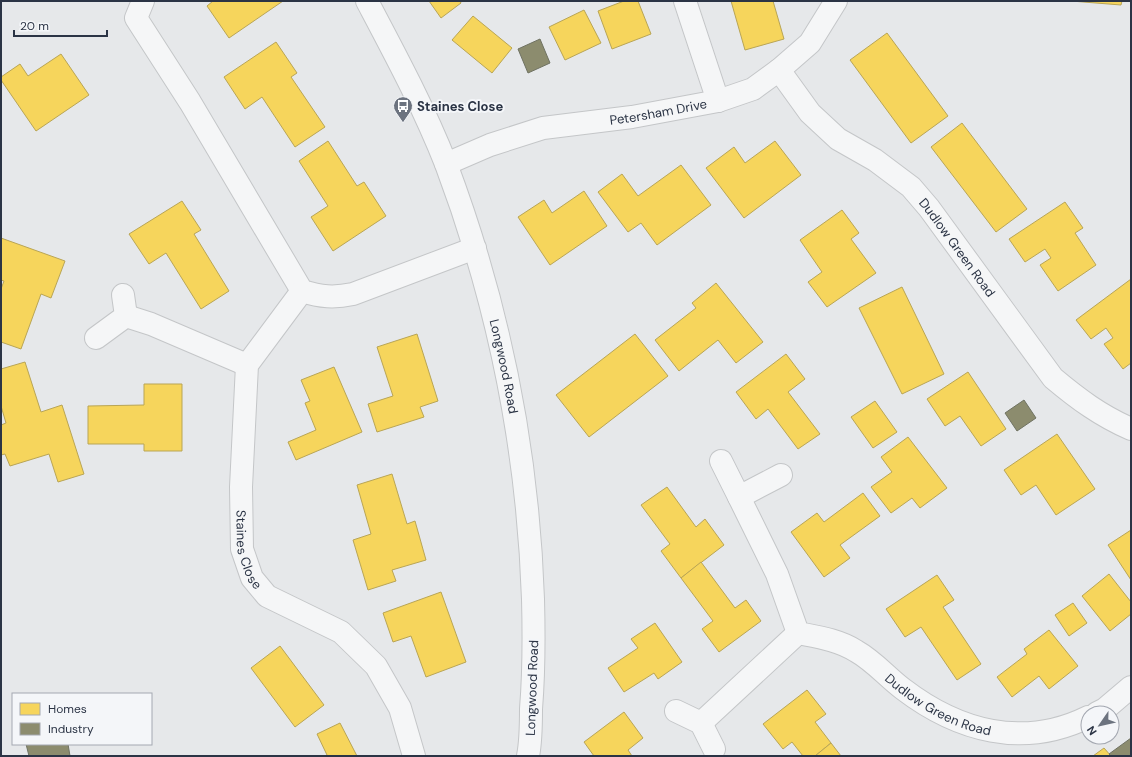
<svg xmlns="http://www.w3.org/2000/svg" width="1132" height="757" viewBox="0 0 1132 757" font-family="'DM Sans',sans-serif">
  <rect width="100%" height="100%" fill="#e6e8ea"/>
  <g fill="#f6d55c" stroke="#b9a555">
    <polygon points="213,1 283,1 229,38 207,6"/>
    <polygon points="429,1 460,1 461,3 441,18"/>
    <polygon points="624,1 638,1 651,34 612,49 598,11"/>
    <polygon points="731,1 773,1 784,39 745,50"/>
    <polygon points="1071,1 1122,1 1121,5"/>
    <polygon points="584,10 601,43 565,60 549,27"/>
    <polygon points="473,16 512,48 492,73 452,40"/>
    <polygon points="887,33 948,116 911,143 850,60"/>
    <polygon points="276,42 297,73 291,77 325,127 295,147 262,97 245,109 224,77"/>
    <polygon points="61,54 89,95 36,131 1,80 1,77 20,64 28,76"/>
    <polygon points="962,123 1027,209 996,232 931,147"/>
    <polygon points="328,141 357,186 364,182 386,216 333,251 311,217 328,206 299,161"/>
    <polygon points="775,141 801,175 744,218 706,168 734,147 745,163"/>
    <polygon points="681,165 711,205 657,245 641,223 628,232 598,192 622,174 638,196"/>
    <polygon points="584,191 607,226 550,265 518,217 544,200 552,213"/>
    <polygon points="182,201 201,230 194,234 229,291 201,309 166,253 149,264 129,234"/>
    <polygon points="1065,202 1083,228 1075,233 1096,265 1058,291 1040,265 1051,258 1045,249 1025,262 1009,239"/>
    <polygon points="842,210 859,233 851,239 876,273 827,307 808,282 822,272 800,240"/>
    <polygon points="1,238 65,261 51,298 41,294 21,349 1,342 1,289 4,281 1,280"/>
    <polygon points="1131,279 1131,363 1123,369 1104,344 1113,338 1106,328 1091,339 1076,320"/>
    <polygon points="716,283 763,342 736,363 718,340 679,371 655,340 696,308 692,303"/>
    <polygon points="902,287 944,374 902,394 859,308"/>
    <polygon points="417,334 438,401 420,407 424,417 377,432 368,404 393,396 377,347"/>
    <polygon points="635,334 668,376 589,437 556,395"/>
    <polygon points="786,354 805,379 788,392 820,434 798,449 768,409 756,419 736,392"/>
    <polygon points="25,362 41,412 62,405 84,474 58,482 49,454 10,466 5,454 1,455 1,425 6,423 1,406 1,369"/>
    <polygon points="334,367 362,432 296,460 288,442 316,430 305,403 310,401 301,380"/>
    <polygon points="968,372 1006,429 981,446 960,416 945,426 927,399"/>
    <polygon points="144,384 182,384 182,451 144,451 144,444 88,444 88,406 144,405"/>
    <polygon points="875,401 897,432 873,448 851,417"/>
    <polygon points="1057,434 1095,489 1056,515 1036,485 1021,495 1004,470"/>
    <polygon points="908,437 947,488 920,508 912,498 891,513 871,487 892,472 881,457"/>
    <polygon points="392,474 407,524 415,521 426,560 392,570 396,581 368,590 353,540 371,534 357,485"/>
    <polygon points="667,487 696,527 705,519 724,545 681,578 661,551 670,544 641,505"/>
    <polygon points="863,493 880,516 840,545 850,558 824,577 791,532 817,513 824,522"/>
    <polygon points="1131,530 1131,580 1108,545"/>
    <polygon points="701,562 735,608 746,600 761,621 719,652 702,629 713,621 681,578"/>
    <polygon points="1109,574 1131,602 1131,614 1110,631 1082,596"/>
    <polygon points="937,575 954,600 943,607 981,664 957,680 921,627 905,637 886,609"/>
    <polygon points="441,592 466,662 426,677 411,636 393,642 383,613"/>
    <polygon points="1073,603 1087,623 1069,636 1055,615"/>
    <polygon points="655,623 682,662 658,679 654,673 624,692 608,668 638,648 631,639"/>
    <polygon points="1049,630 1078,666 1049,689 1039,676 1012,697 997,677 1027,654 1024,649"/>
    <polygon points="280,646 324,705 295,727 251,668"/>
    <polygon points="807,690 826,714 815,722 831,743 815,756 803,756 792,742 783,749 763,724"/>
    <polygon points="624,712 643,738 628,750 632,756 594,756 584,742"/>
    <polygon points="340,723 357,756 325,756 327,755 317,734"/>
    <polygon points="831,743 841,756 815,756"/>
    <polygon points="1104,748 1111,756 1093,756"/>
  </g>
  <g fill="#8c8c6e" stroke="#6f7262">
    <polygon points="540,39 550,63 528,73 518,49"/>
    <polygon points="1024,400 1036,418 1017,431 1005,413"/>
    <polygon points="1131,738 1131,756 1111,756 1109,754"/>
    <polygon points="26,744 68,744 70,756 29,756"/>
  </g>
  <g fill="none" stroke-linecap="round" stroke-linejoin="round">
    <g stroke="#c4c6c8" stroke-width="24">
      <g id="minor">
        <path d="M143 1 136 18 190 102 302 291C321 297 334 298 353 294L475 248"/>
        <polyline points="685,1 718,101"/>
        <path id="s1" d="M779 70 810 113 838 139 875 160 911 187 929 208 1053 378C1078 399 1101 416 1131 429"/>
        <path id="s2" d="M446 164 490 145 543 128 632 117 718 101 753 89 779 70 810 43 836 1"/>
        <path id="s3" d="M302 291 247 365 241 487 242 549 252 578 267 596 341 632 376 666 400 708 414 756"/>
        <polyline points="126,316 151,324 247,365"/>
        <polyline points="96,338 126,316 123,295"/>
        <polyline points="721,461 739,497 781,475"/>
        <path id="s4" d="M739 497 777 574 798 633C818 637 839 640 856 651 874 661 887 677 903 689 958 731 1023 749 1088 717"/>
        <polyline points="676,711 701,723 714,749"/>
        <polyline points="1097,713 1105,709 1131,687"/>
        <polyline points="701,723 798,633"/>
      </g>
    </g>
    <g stroke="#c4c6c8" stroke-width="24">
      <g id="tertiary">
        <path id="s5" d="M367 1C395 54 424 108 446 164 499 305 528 449 533 599 534 636 534 672 531 709 531 724 531 741 528 756"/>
      </g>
    </g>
    <use href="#minor" stroke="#f5f6f7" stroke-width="22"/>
    <use href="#tertiary" stroke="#f5f6f7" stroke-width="22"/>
  </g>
  <defs>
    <g id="bus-pin" transform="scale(1)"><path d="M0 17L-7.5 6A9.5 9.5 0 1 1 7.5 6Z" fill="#6c737f" stroke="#f4f6f9"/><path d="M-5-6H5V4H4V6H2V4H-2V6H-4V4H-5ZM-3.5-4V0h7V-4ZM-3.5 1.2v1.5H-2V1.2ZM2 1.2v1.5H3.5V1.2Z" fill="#fff"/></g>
  </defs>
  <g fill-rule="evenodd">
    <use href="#bus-pin" x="403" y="106"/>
  </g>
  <g text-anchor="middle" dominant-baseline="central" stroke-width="4" stroke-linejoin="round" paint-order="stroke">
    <g font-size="13" font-weight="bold" fill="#2b3445" stroke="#f4f6f9" text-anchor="start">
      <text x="417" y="106">Staines Close</text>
    </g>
    <g font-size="13" fill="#2b3445" stroke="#f4f6f9">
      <text stroke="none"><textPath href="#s2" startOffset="220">Petersham Drive</textPath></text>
      <text stroke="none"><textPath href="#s1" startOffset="255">Dudlow Green Road</textPath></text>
      <text stroke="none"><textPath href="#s5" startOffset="392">Longwood Road</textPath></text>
      <text stroke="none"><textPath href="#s3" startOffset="278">Staines Close</textPath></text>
      <text transform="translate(532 688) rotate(-88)">Longwood Road</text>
      <text stroke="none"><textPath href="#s4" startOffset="309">Dudlow Green Road</textPath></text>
    </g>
  </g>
  <rect width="1132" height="757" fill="none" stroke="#2b3445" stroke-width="4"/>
  <rect x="12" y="693" width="140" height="52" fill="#f4f6f9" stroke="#a4a8b1"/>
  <rect x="20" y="703" width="20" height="12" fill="#f6d55c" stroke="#a4a8b1"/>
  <text x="48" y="713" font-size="12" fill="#2b3445">Homes</text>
  <rect x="20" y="723" width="20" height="12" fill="#8c8c6e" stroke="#a4a8b1"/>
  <text x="48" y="733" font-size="12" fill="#2b3445">Industry</text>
  <g transform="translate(1100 725) rotate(236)"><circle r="19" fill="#f4f6f9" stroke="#a4a8b1"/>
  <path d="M0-3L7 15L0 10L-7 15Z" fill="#6c737f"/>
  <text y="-6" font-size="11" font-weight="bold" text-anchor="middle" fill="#2b3445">N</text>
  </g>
  <path d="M14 30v6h93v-6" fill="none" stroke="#2b3445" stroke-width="2"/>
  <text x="20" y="30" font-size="12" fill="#2b3445" stroke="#f4f6f9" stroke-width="3" paint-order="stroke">20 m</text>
</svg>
